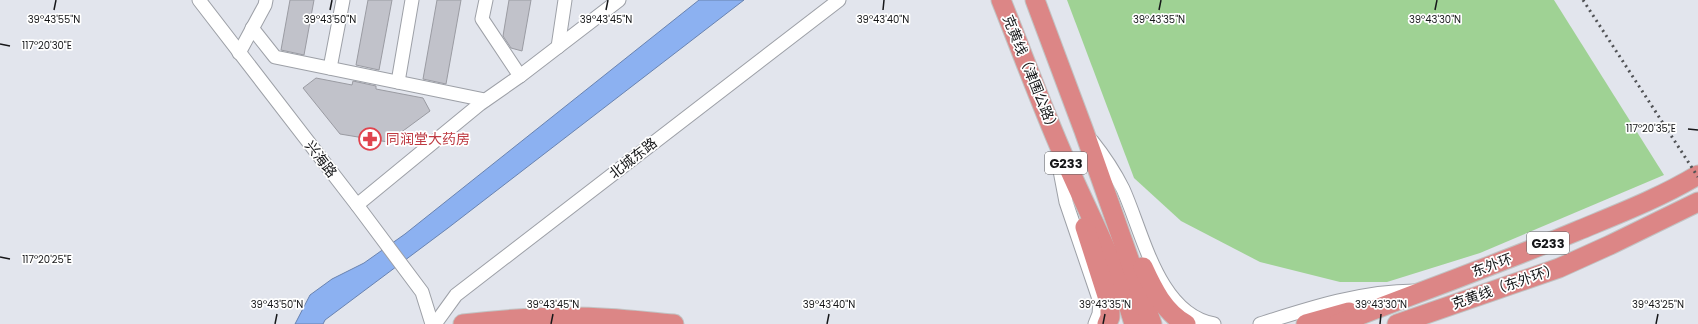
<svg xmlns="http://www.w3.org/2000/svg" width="1698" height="324" viewBox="0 0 1698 324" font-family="Poppins,'Noto Sans SC',sans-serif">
  <rect width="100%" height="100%" fill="#e2e5ed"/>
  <polygon fill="#9fd294" points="1067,0 1554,0 1664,175 1480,253 1387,282 1340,282 1260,262 1181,221 1134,178"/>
  <polygon fill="#8cb1f1" stroke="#6983b0" points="699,0 744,0 448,228 325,320 323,324 295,324 310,295 332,279 364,263 405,234"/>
  <g fill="#c1c2ca" stroke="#9a9ba2">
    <polygon points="290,0 314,0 304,55 281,50"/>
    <polygon points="368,0 392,0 379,70 356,65"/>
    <polygon points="437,0 461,0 446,84 423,79"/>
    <polygon points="509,0 531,0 522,51 511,48 503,36"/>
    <polygon points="316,78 352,85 353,81 376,86 376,89 423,98 430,111 388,142 340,134 303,88"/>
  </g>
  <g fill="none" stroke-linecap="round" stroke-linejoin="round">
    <g stroke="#9da0a7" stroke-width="15">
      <g id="minor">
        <polyline points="199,0 357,205 422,292 432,324"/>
        <polyline points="486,0 482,19 520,76"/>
        <polyline points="252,28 275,57 485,100"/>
        <polyline points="558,47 565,0"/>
        <polyline points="239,53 265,5 266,0"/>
        <polyline points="330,68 343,0"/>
        <polyline points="398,82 412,0"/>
        <path d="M1092 141C1104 156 1114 171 1123 189 1143 233 1158 314 1214 324"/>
        <polyline points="1057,155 1066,202 1100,302 1099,314 1095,324"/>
        <polyline points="357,205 480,104 520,76 619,0"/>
        <polyline points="435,324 456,295 839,0"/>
        <path d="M1260 324C1310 308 1362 291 1415 291"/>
      </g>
    </g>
    <g stroke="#c2c3c3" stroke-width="21">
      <g id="highway">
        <path d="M1001 0C1023 55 1043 110 1067 164 1090 217 1118 268 1134 324"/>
        <polyline points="1035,0 1084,131 1152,324"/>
        <polyline points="1085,227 1110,305 1110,317 1107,324"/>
        <path d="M1143 267C1153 289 1164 312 1186 324"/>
        <path d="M463 324C498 320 532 317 567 317 603 316 639 321 674 324"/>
        <polyline points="1306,324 1349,312"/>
        <path d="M1337 324C1417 293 1498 264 1577 231 1618 214 1660 198 1698 175"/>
        <polyline points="1397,324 1559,268 1610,245 1698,202"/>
      </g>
    </g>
    <use href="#minor" stroke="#fff" stroke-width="13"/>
    <use href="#highway" stroke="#dc8686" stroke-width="19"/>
    <polyline stroke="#505255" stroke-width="3" stroke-dasharray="2 4" stroke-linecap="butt" points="1583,0 1698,177"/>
  </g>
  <path fill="none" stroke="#161719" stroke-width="1.5" d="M54 10 56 0M330 10 332 0M606 10 608 0M883 10 884 0M1159 10 1161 0M1435 10 1437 0M0 44 10 46M1688 129 1698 130M0 257 10 259M275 324 277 314M551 324 553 314M827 324 829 314M1103 324 1105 314M1380 324 1381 314M1656 324 1658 314"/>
  <defs>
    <g id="pharmacy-ring" transform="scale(1.15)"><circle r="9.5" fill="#fff" stroke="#e0444e" stroke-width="1.5"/><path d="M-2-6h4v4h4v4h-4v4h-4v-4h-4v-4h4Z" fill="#e0444e"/></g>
  </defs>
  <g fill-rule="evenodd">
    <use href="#pharmacy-ring" x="370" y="139"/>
  </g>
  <g text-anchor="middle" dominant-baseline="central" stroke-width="3.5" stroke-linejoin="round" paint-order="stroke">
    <g fill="#fff" stroke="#5c5d5e" stroke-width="1">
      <rect x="1045" y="152" width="42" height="22" rx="3"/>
      <rect x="1527" y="232" width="42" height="22" rx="3"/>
    </g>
    <g font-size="13" font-weight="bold" fill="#161719">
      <text x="1066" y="163">G233</text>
      <text x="1548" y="243">G233</text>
    </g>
    <g font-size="14" fill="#161719" stroke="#fff">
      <text transform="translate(1031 74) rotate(68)">克黄线（津围公路）</text>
      <text transform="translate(633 158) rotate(-38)">北城东路</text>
      <text transform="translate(321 159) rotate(52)">兴海路</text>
      <text transform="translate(1492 265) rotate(-20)">东外环</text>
      <text transform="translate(1505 286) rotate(-19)">克黄线（东外环）</text>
    </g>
    <g font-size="14" fill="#be3a42" stroke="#fff" text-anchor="start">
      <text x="386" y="139">同润堂大药房</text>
    </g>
  </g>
  <g font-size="10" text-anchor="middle" fill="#161719" stroke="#fff" stroke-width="3.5" stroke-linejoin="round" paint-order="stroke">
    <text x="330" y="23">39°43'50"N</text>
    <text x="606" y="23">39°43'45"N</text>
    <text x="1435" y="23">39°43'30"N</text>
    <text x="54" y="23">39°43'55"N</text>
    <text x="883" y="23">39°43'40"N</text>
    <text x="1159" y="23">39°43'35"N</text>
    <text x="47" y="49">117°20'30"E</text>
    <text x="1651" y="132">117°20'35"E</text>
    <text x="47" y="263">117°20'25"E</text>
    <text x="277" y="308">39°43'50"N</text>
    <text x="553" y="308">39°43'45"N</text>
    <text x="829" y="308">39°43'40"N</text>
    <text x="1105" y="308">39°43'35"N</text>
    <text x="1381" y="308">39°43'30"N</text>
    <text x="1658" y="308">39°43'25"N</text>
  </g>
</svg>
